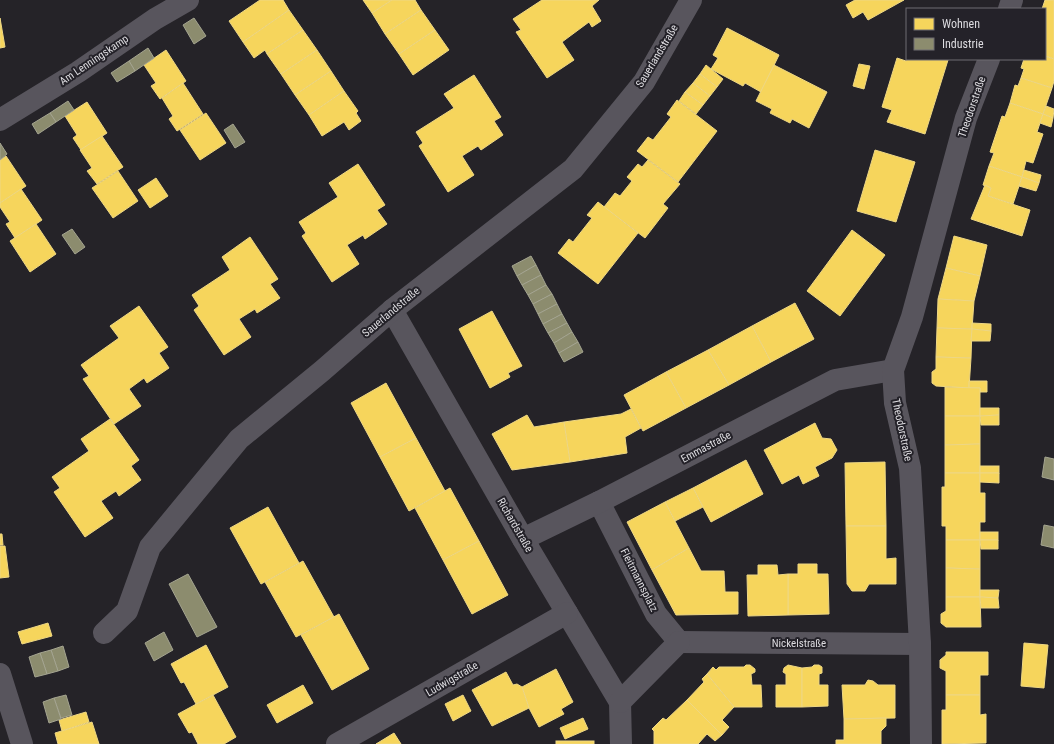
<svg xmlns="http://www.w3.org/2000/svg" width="1054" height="744" viewBox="0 0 1054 744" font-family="'Roboto Condensed',sans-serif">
  <rect width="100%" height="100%" fill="#252328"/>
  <g fill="#f6d55c" stroke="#eed784">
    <polygon points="260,0 283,0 289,10 243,42 229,21"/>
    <polygon points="363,0 392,0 372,13"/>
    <polygon points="392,0 415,0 421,10 385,34 372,13"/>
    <polygon points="542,0 599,0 592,6 601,21 592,27 589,22 562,42 574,60 547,78 516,32 521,30 513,19"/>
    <polygon points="855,0 904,0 868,20 863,12 853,18 846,5"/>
    <polygon points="1045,0 1054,0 1054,59 1045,56 1045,9 1042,9"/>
    <polygon points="289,10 303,30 267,54 265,50 254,58 243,42"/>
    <polygon points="421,10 435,30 399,54 385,34"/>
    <polygon points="0,18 5,47 0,48"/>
    <polygon points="727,28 779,55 761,92 745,83 743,86 711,69 718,58 713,55"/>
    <polygon points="303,30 317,50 281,74 267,54"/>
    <polygon points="435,30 449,50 413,75 399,54"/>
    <polygon points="166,50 186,81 160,99 151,86 156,83 144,65"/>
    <polygon points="317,50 331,71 295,95 281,74"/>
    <polygon points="1045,56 1054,59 1054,81 1052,88 1021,78 1024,69 1021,68 1024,59 1045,59"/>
    <polygon points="897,58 906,61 907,59 948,60 925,134 887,122 892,110 882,107"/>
    <polygon points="859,64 870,66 864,89 853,86"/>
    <polygon points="706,65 723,79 717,87 700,74"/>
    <polygon points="774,65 827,92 809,128 792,119 790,123 770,113 772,109 756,101"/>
    <polygon points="331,71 344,91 309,115 295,95"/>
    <polygon points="700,74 717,87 710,96 693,83"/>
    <polygon points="474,75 501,117 494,121 503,135 481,150 478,146 462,156 474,175 448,192 419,146 423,143 416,132 454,108 444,94"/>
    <polygon points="1021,78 1052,88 1043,114 1010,103 1015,85 1018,86"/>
    <polygon points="183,83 203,114 177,131 169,119 173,116 162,98"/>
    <polygon points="693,83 710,96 703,105 685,92"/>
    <polygon points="344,91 358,111 356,113 361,121 349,130 344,122 322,136 309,115"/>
    <polygon points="685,92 703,105 696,114 679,101"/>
    <polygon points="677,100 717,131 678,182 637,151 648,137 653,140 671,117 667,114"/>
    <polygon points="87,102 107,133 81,150 73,138 77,135 65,116"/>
    <polygon points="1010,103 1043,114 1037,132 1043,134 1033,163 1026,161 1022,177 989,166 994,153 990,152 1002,116 1005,117"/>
    <polygon points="1046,106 1054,109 1053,118 1043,114"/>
    <polygon points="206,113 226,143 200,160 180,130"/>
    <polygon points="1043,114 1053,118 1051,127 1040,123"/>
    <polygon points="102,136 123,167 97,184 87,171 92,168 80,150"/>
    <polygon points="875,150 915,162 896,222 857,211"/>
    <polygon points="6,156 26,186 0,203 0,160"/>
    <polygon points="648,160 680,184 663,204 668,208 645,238 604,207 615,193 620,196 632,181 627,177 638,164 642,167"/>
    <polygon points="358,164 385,205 377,210 387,224 365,239 363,235 347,245 359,264 332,282 302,236 306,233 299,222 338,197 329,183"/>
    <polygon points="989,166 1022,177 1013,204 988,196 991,188 983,185"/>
    <polygon points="1024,170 1041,175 1039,183 1022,177"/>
    <polygon points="118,171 138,201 113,218 92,188"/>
    <polygon points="1022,177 1039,183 1036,191 1019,186"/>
    <polygon points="156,178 168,196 150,208 138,190"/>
    <polygon points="985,185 991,188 988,196 1030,210 1022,236 971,219"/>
    <polygon points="21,189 42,220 15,238 6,224 10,222 0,207 0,203"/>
    <polygon points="598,202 638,233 598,284 558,253 569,239 573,242 592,218 587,215"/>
    <polygon points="36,224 56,254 30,272 10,241"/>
    <polygon points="852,230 885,255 840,316 807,291"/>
    <polygon points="954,236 987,245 980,276 946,268"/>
    <polygon points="250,237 278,279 270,284 280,298 257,313 255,309 239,319 251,337 224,355 194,310 199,306 192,295 230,270 222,257"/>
    <polygon points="946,268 980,276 974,301 938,299"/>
    <polygon points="938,299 974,301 972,329 937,328"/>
    <polygon points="795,303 814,339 771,362 752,326"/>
    <polygon points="139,306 168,347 159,353 169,368 147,383 144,378 129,389 141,406 114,424 83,379 89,376 81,365 119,338 110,326"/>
    <polygon points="492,311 522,366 508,373 510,377 490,388 459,329"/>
    <polygon points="972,323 991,324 991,331 972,329"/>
    <polygon points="752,326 771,362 729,385 708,350"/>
    <polygon points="937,328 972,329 971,358 936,357"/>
    <polygon points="972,329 991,331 990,341 971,341"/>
    <polygon points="708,350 729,385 686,408 666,372"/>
    <polygon points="936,357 971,358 969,388 936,386 932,383 932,372 936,369"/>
    <polygon points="666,372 686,408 643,431 624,395"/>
    <polygon points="969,381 987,381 987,392 980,392 980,388 969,388"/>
    <polygon points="386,383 416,438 380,457 351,403"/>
    <polygon points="945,387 980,388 980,416 945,416"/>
    <polygon points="980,408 999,408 999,415 980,416"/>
    <polygon points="631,409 641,428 625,437 627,453 570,462 564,422 621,414"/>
    <polygon points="527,415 534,427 564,422 570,462 512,470 492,434"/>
    <polygon points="999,415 999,425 981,425 980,416"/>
    <polygon points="945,416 980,416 980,444 945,445"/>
    <polygon points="110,419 139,460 131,466 141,480 119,496 116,491 101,501 113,518 85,537 54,492 60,488 52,477 89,451 81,439"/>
    <polygon points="815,423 822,438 831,439 837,450 832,458 815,467 819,476 803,484 799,475 782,484 764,450"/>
    <polygon points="416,438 445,491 409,511 380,457"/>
    <polygon points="980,444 980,473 945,473 945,445"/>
    <polygon points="746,460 763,494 711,522 693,488"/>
    <polygon points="885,462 886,526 846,526 845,463"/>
    <rect x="980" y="466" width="19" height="7"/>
    <polygon points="945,473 980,473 980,493 985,493 985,522 980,522 980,540 946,540 946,526 942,526 942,487 945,487"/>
    <polygon points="980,473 999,473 999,483 980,482"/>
    <polygon points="450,488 479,541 443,560 415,508"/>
    <polygon points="693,488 703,507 675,521 665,502"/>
    <polygon points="665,502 689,548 652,570 627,522"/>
    <polygon points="268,507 299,563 261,584 230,528"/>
    <polygon points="846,526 886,526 886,559 896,558 896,584 869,584 865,591 852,591 847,584"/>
    <rect x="980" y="532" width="18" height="8"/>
    <polygon points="0,534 2,534 3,545 0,545"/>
    <polygon points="946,540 980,540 980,569 946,568"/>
    <polygon points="980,540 998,540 998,549 981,549"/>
    <polygon points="479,541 508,595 472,614 443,560"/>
    <polygon points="0,546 5,546 9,577 0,578"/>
    <polygon points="689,548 701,571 724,571 725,592 738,592 738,614 676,615 652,570"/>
    <polygon points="303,561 334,617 296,637 265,582"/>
    <polygon points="798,564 817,564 817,574 828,574 829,614 788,615 788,574 798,574"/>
    <polygon points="758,565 777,565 778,575 788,574 788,615 748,616 747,575 758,575"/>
    <polygon points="946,568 980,569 980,597 946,597"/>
    <polygon points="980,590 999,590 998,598 980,597"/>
    <polygon points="946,597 980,597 981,627 946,627 941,623 941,614 946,611"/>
    <polygon points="980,597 998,598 999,608 981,608"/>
    <polygon points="339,614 369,669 332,690 301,635"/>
    <polygon points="48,623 52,636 22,644 18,632"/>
    <polygon points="1024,643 1048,645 1044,688 1021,686"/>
    <polygon points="206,645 228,687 196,704 184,682 181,683 171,664"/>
    <polygon points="946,652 988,652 988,675 980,675 980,695 946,695 946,671 940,668 940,660 946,655"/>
    <polygon points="746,665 750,665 755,669 755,672 751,674 752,685 761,685 762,707 734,707 707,674 713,667 716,670 719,667 744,667"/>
    <polygon points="788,665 802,668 802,707 776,707 776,685 786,685 786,674 783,672 784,668"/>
    <polygon points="814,665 819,665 822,667 822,673 819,674 819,685 828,685 828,706 802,707 802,668 812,667"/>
    <polygon points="556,669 573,702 561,709 564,714 539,727 529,708 522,687"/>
    <polygon points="506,672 513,685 517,684 522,687 529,708 492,726 472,690"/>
    <polygon points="707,674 734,707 722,720 729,727 722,735 687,700 704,682 702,679"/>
    <polygon points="868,680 873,681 878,685 895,685 895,718 844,719 842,685 865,685"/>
    <polygon points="303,685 313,703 277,723 267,705"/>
    <polygon points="213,695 236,737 224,744 198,744 192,732 189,733 178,714"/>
    <polygon points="463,695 471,711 453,721 445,704"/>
    <polygon points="946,695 980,695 980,715 986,714 986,743 942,744 942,710 946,710"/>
    <polygon points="687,700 722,735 715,741 707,734 698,744 654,744 654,731 652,729 663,718 666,720"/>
    <polygon points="86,712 89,722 62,731 59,720"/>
    <polygon points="583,718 588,729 565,739 560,728"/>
    <polygon points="886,718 886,726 881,731 881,744 836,744 836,740 844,740 844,719"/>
    <polygon points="92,722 99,744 58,744 55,733"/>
    <polygon points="394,733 401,744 376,744"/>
    <rect x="556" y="741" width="38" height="3"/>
  </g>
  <g fill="#8c8c6e" stroke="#a4a490">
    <polygon points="194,18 206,36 194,44 183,25"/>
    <polygon points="148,48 154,58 135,71 129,61"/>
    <polygon points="129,61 135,71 117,82 111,73"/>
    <polygon points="68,101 74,110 56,122 50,113"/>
    <polygon points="50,113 56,122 38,134 32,124"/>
    <polygon points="233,124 245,142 235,148 224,130"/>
    <polygon points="0,143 7,154 0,160"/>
    <polygon points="72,229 85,247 75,254 62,235"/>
    <polygon points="531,256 536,265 517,276 512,266"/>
    <polygon points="536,265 541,275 522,285 517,276"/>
    <polygon points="541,275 546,285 528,295 522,285"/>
    <polygon points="546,285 552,294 533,304 528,295"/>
    <polygon points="552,294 557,304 538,314 533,304"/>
    <polygon points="557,304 562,314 543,324 538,314"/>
    <polygon points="562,314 567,323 548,333 543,324"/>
    <polygon points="567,323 572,332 554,343 548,333"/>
    <polygon points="572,332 578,342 559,353 554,343"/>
    <polygon points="578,342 583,352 564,362 559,353"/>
    <polygon points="1045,457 1054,459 1054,480 1042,477"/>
    <polygon points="1044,525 1054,527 1054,548 1041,545"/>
    <polygon points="188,574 217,627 197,637 169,584"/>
    <polygon points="164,632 173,650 154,661 145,643"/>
    <polygon points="63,646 69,667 58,671 51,650"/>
    <polygon points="51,650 58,671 47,674 40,653"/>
    <polygon points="40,653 47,674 35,677 29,657"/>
    <polygon points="66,695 72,715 61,718 54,698"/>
    <polygon points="54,698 61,719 49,723 43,702"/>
  </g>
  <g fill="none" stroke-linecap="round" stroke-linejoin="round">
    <g stroke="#58555d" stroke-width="22">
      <polyline points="1009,9 1012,0"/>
      <polyline points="0,120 78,72 155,19 188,0"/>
      <polyline points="392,310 523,539 620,702 621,744"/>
      <polyline points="599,502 656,614 679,642"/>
      <polyline points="523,539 599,502 835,380 893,370"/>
      <polyline points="104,633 127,611 150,547 239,439 322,371 392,310 573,169 644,82 691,0"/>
      <polyline points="679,642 920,644"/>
      <polyline points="0,674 22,744"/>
      <polyline points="620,702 679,642"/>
      <polyline points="337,744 567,613"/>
      <polyline points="921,744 920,644 910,468 895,403 893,370 912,317 966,118 989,59"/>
    </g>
  </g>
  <g text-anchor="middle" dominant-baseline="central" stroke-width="4" stroke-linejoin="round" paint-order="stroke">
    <g font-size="11" fill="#dddce0" stroke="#242229">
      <text transform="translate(657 56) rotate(-59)">Sauerlandstraße</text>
      <text transform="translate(94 60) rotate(-34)">Am Lenningskamp</text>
      <text transform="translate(972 107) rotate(-71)">Theodorstraße</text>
      <text transform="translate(391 312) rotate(-40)">Sauerlandstraße</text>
      <text transform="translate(902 430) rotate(78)">Theodorstraße</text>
      <text transform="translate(706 447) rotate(-28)">Emmastraße</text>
      <text transform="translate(515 525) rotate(60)">Richardstraße</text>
      <text transform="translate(639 580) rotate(63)">Fleitmannsplatz</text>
      <text x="799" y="643">Nickelstraße</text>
      <text transform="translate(452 679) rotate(-30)">Ludwigstraße</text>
    </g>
  </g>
  <rect x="906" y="8" width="140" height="52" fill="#242229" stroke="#6e6c72"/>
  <rect x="914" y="18" width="20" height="12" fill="#f6d55c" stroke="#6e6c72"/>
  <text x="942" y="28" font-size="12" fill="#dddce0">Wohnen</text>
  <rect x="914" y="38" width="20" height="12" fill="#8c8c6e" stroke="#6e6c72"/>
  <text x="942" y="48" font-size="12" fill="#dddce0">Industrie</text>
</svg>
